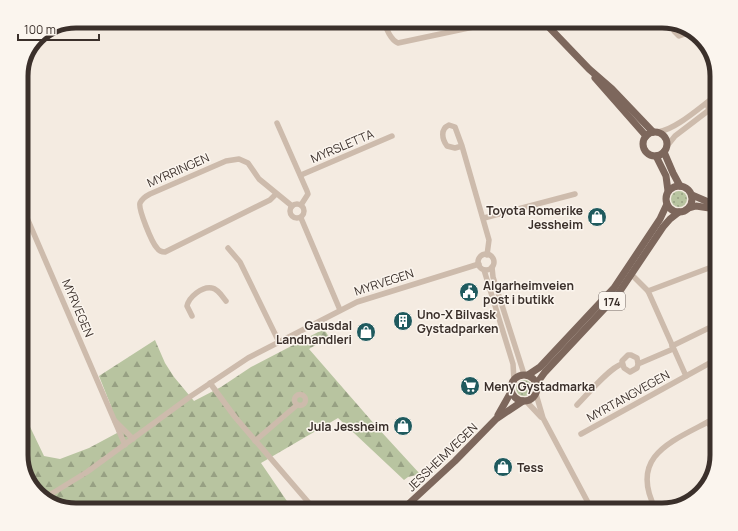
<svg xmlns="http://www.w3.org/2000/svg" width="738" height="531" viewBox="0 0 738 531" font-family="Manrope,sans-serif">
  <defs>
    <pattern id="grass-dots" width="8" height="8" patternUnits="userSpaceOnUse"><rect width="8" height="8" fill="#b8c4a0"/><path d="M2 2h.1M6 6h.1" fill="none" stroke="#97a083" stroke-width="1.8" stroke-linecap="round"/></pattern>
    <pattern id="forest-firs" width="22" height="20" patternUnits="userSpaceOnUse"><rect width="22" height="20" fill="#b8c4a0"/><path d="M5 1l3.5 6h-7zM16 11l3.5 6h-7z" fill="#97a083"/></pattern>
  </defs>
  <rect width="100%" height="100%" fill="#f4ebe1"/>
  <g fill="url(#grass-dots)">
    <circle cx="679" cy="199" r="8"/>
    <circle cx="524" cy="388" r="8"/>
  </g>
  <polygon fill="url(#forest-firs)" points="324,329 329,337 309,349 376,426 420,474 408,477 404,480 338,418 261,463 293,510 75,510 43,499 21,459 21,408 44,456 60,459 89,448 117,433 111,406 99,376 155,340 165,363 174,377 194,401 221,387 251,367"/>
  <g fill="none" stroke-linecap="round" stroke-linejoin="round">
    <g stroke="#cdbbac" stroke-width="5.5">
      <path d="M384 21C386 29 391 40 398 43L492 23"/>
      <polyline points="674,25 674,31 679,36 685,34 687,29"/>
      <polyline points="708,107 717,119"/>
      <polyline points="277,123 307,191 308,194 301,205"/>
      <path d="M658 132C677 129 701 106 717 95"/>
      <path d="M462 146 455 127 449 125C440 129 442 139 447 146L455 148 462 146 489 240 487 255"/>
      <polyline points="667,146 675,136 717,104"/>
      <polyline points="301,175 392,136"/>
      <path d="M276 194 270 200 165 252C161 252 159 251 157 248 152 243 138 209 140 203 142 199 146 196 150 194L226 161 239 159 248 163 259 179 292 206"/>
      <circle cx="297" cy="211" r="7"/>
      <polyline points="21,204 125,445"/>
      <polyline points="301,218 340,310"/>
      <polyline points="484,218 575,194"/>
      <polyline points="228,248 240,262 279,342"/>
      <circle cx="486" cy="262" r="8"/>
      <polyline points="492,267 493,277 524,374"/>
      <polyline points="484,270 513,364 514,379"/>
      <polyline points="632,275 648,291 686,376"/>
      <polyline points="648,291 717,265"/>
      <path d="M192 316 187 306C189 297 202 286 212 288 218 289 222 296 226 301"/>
      <polyline points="672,346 717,324"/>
      <polyline points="638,364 637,358 631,355 628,355 622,361 624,368 630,372 637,368 638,364 673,349"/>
      <polyline points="210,383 235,417 315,510"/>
      <polyline points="536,394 543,418 592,510"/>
      <circle cx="300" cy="400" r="5.5"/>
      <polyline points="526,401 541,417"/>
      <path d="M577 405C587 395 609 368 622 364"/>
      <polyline points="115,421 133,439"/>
      <polyline points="708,422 717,438"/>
      <polyline points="581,434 717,359"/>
      <polyline points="255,441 297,405"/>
      <polyline points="43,499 87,472 191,396 248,358 357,302 479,264"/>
      <path d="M656 510C626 453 677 440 717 417"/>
    </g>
    <g stroke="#7d675c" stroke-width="7">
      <polyline points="543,21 589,69 612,89 653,132"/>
      <polyline points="595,78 646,136"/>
      <circle cx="655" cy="144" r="12"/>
      <polyline points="664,152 673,173 680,186"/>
      <polyline points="656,156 666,176 668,191"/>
      <circle cx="679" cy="199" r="13"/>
      <polyline points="692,195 706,201 717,209"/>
      <polyline points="689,208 696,206 716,209"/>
      <circle cx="524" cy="388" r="13"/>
      <polyline points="528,375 540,367 614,288 660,219 667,204"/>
      <polyline points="537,383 545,372 618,294 663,227 670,219 679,212"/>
      <polyline points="498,415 511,392"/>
      <polyline points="402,510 455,461 496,419 523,401"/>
    </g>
  </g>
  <defs>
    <g id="shop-disc" transform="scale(1)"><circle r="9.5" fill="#1f5a5e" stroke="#fbf5ee"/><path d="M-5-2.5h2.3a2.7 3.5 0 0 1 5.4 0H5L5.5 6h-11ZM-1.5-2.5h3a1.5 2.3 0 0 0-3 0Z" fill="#fff"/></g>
    <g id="civic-disc" transform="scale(1)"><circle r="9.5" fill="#1f5a5e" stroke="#fbf5ee"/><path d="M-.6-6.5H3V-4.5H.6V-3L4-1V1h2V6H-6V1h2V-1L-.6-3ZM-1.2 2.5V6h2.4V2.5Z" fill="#fff"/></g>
    <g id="building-disc" transform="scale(1)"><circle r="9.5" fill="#1f5a5e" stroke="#fbf5ee"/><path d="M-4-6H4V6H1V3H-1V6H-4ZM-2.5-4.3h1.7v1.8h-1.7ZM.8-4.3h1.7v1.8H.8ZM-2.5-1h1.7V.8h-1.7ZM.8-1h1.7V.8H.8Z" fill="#fff"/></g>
    <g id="supermarket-disc" transform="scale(1)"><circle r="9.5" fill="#1f5a5e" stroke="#fbf5ee"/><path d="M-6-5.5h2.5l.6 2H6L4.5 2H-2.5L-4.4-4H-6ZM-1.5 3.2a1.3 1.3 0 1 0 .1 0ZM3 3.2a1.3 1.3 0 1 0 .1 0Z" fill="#fff"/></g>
  </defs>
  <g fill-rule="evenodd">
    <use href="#shop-disc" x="597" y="217"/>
    <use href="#civic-disc" x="469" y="292"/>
    <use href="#building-disc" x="403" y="321"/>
    <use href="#shop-disc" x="366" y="332"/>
    <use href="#supermarket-disc" x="470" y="386"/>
    <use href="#shop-disc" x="403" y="426"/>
    <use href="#shop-disc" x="503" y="467"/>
  </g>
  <g text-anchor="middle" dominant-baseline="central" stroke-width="3" stroke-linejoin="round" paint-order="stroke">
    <rect fill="#fbf5ee" stroke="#756b66" stroke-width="1" x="599" y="292" width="26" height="18" rx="3"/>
    <g font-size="11" font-weight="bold" fill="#3b302b">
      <text x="612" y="301">174</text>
    </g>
    <g font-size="12" fill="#3b302b" stroke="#fbf5ee">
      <text transform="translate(342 146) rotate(-23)">MYRSLETTA</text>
      <text transform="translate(178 170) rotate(-24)">MYRRINGEN</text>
      <text transform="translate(384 282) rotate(-18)">MYRVEGEN</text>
      <text transform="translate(78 308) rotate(67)">MYRVEGEN</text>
      <text transform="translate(628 396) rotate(-29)">MYRTANGVEGEN</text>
      <text transform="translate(442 457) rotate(-44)">JESSHEIMVEGEN</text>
    </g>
    <g font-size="12" font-weight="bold" fill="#3b302b" stroke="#fbf5ee" text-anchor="start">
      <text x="583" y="210" text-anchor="end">Toyota Romerike<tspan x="583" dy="14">Jessheim</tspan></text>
      <text x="483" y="285">Algarheimveien<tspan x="483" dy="14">post i butikk</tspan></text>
      <text x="417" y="314">Uno-X Bilvask<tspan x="417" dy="14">Gystadparken</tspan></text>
      <text x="352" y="325" text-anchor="end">Gausdal<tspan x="352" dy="14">Landhandleri</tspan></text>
      <text x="484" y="386">Meny Gystadmarka</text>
      <text x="389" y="426" text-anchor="end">Jula Jessheim</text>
      <text x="517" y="467">Tess</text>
    </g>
  </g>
  <path d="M0 0H738V531H0ZM76 28H662A48 48 0 0 1 710 76V455A48 48 0 0 1 662 503H76A48 48 0 0 1 28 455V76A48 48 0 0 1 76 28Z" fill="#fbf5ee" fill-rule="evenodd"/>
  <path fill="none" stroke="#3b302b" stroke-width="5" d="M76 28H662A48 48 0 0 1 710 76V455A48 48 0 0 1 662 503H76A48 48 0 0 1 28 455V76A48 48 0 0 1 76 28Z"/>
  <path d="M18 34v6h81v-6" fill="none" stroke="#3b302b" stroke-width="2"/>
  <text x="24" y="34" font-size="12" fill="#3b302b" stroke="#fbf5ee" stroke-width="3" paint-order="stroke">100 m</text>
</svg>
